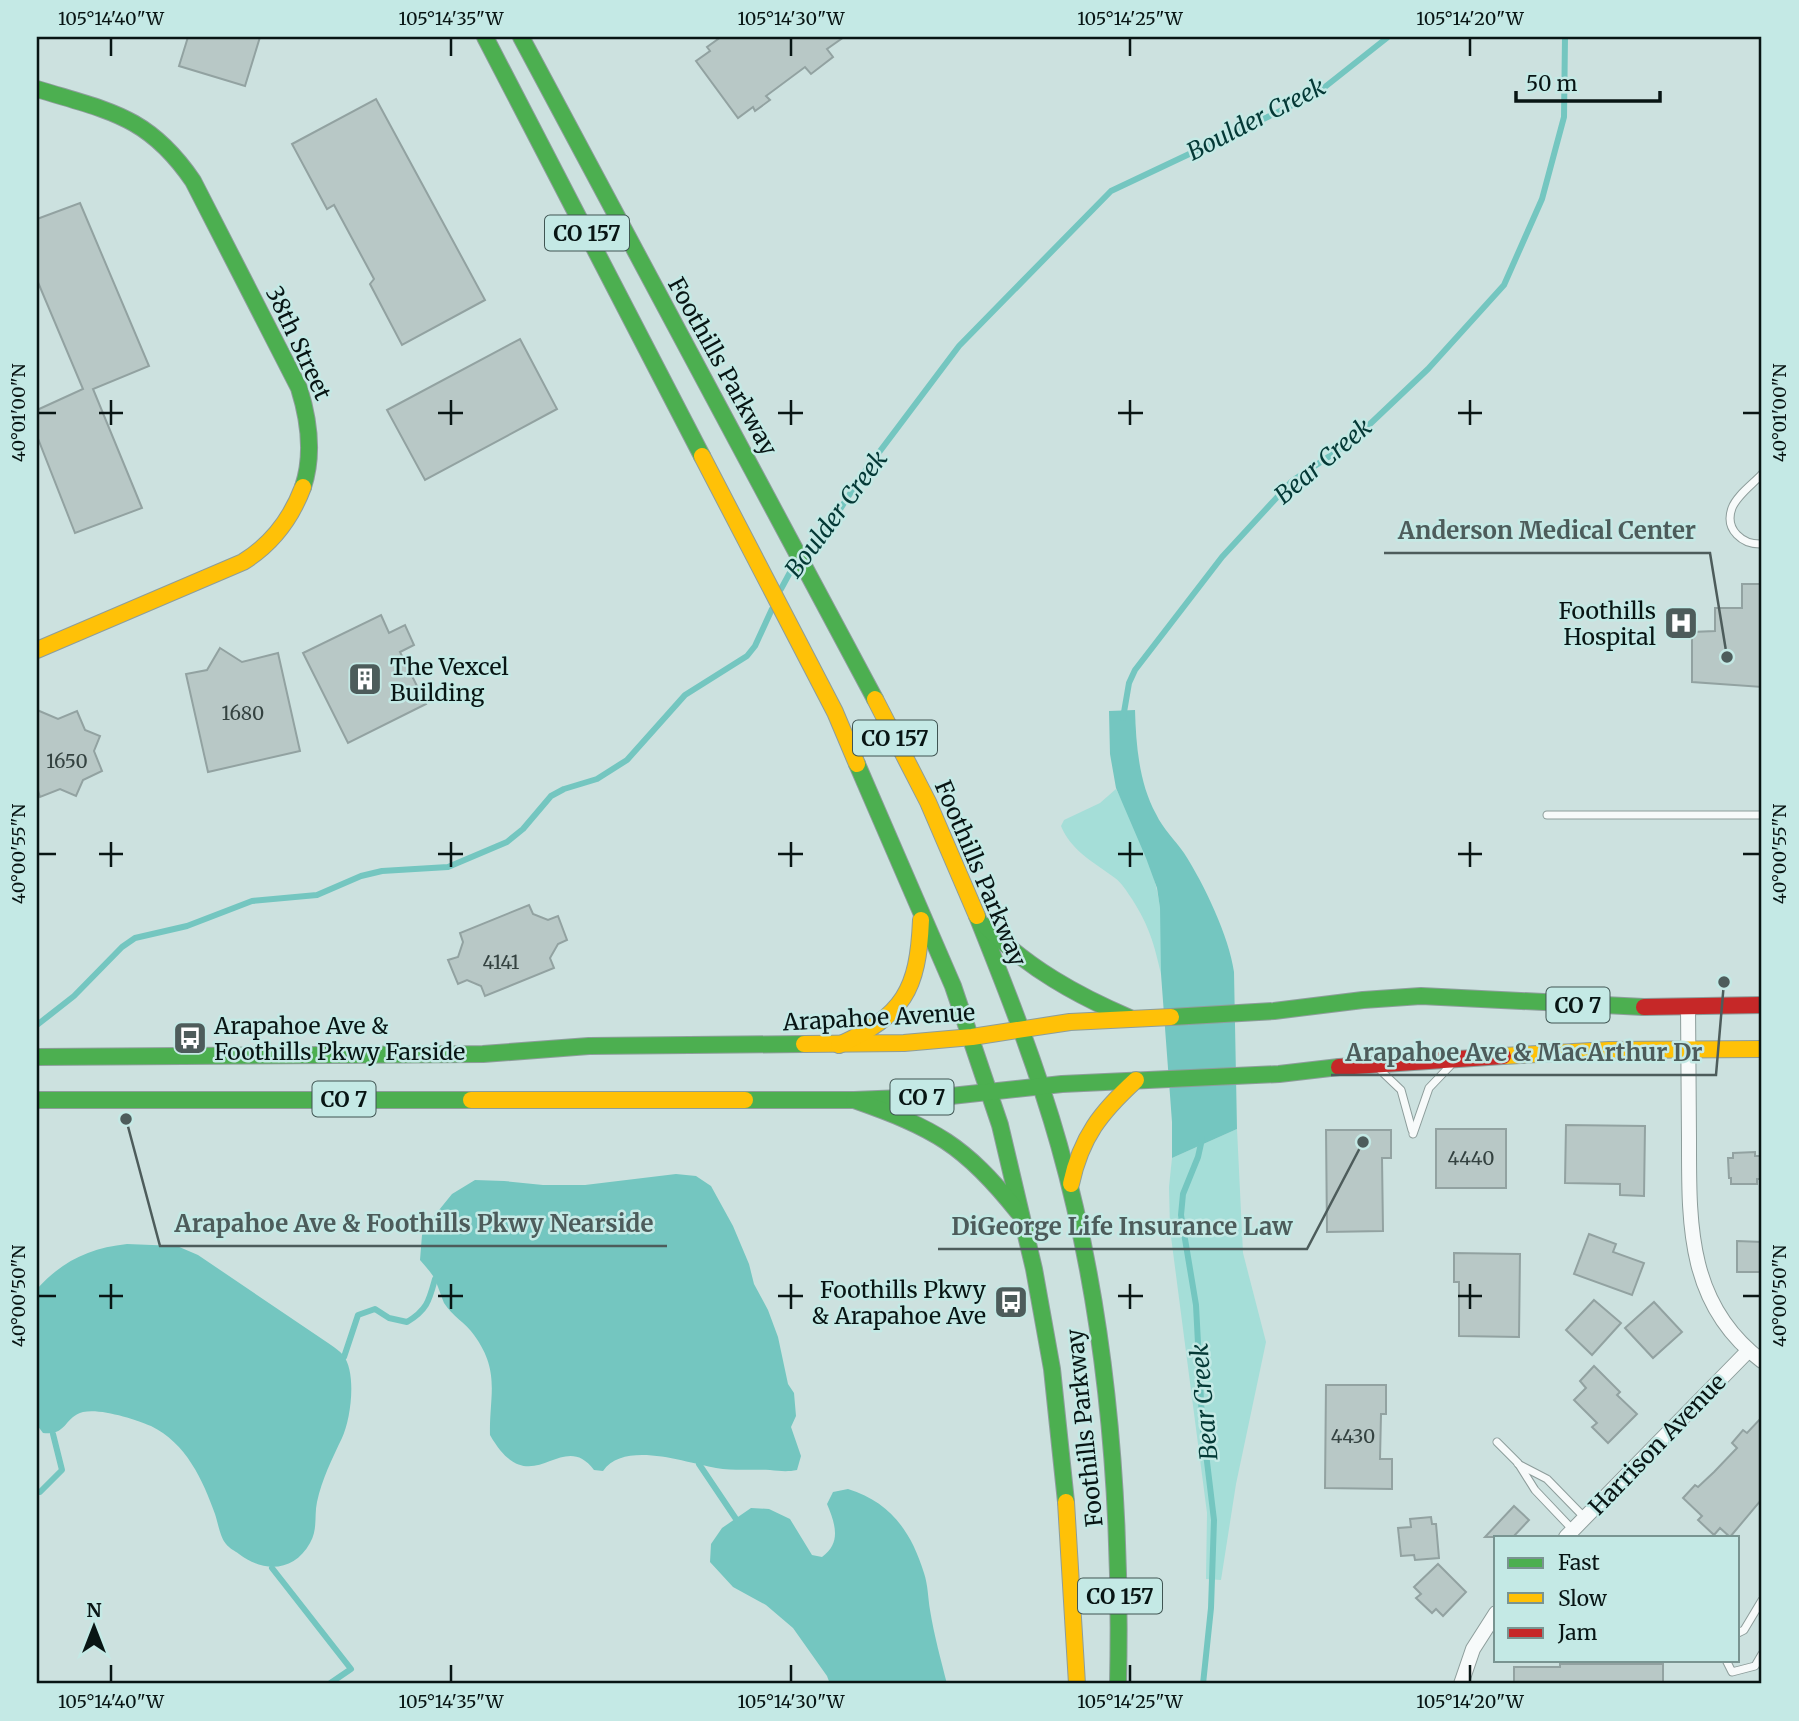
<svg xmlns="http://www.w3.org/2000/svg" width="1799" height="1721" viewBox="0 0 1799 1721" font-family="Merriweather,serif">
  <rect width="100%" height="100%" fill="#cce1df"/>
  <g fill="#a5ded8">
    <path d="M1116 789C1135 826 1155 867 1160 908 1163 930 1161 952 1161 974 1154 943 1149 926 1132 899 1127 892 1122 883 1115 878 1095 863 1071 851 1061 826L1064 820 1100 803Z"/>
    <polygon points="1237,1129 1243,1253 1266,1342 1236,1484 1221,1580 1206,1579 1207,1513 1170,1229 1169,1187 1172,1158"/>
  </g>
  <g fill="#74c6c0">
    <path d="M1135 710C1136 745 1139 783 1156 814 1163 829 1175 840 1184 853 1204 884 1229 936 1234 972L1237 1129 1172 1158V1122L1161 974 1160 908 1157 888 1146 858 1116 788 1110 754 1109 711Z"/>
    <path d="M676 1174 696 1176 711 1186 733 1226 749 1264 754 1284 768 1310 778 1337 788 1384 794 1393 796 1416 791 1427 801 1456 797 1470C787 1472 780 1471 770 1470 752 1469 734 1471 716 1468 686 1463 625 1440 603 1471L594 1470C561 1426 531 1507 490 1435 489 1396 501 1372 474 1335 466 1323 452 1316 444 1303 441 1296 439 1289 436 1282 433 1274 426 1267 420 1260L422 1235 435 1215 452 1194 475 1180 504 1181 543 1185H585Z"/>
    <path d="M127 1244 177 1246 198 1255 331 1345C335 1348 340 1351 343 1355 357 1372 351 1419 342 1438 332 1459 322 1479 317 1502 314 1516 318 1529 310 1543 294 1572 264 1573 239 1554 235 1551 229 1548 226 1544 220 1537 218 1523 215 1514 203 1480 186 1443 151 1426 135 1419 100 1408 83 1412 64 1417 67 1436 43 1433L37 1425V1289C62 1261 90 1248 127 1244Z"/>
    <path d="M848 1489C890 1502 911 1531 924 1573 928 1585 928 1598 930 1610 934 1635 941 1660 947 1684H830L827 1676 793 1628 766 1605 733 1587 710 1562 711 1544 722 1528 751 1508 769 1509 790 1519 812 1555 822 1557C842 1543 835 1523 827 1504L833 1492Z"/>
  </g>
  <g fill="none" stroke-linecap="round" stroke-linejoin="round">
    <g stroke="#74c6c0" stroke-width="6">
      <polyline points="804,550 837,514 862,475 959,346 1111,191 1316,94 1388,37"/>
      <polyline points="781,589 794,565"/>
      <polyline points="1123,718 1129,683 1135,670 1222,557 1292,481 1351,442 1428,369 1504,285 1542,199 1564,117 1565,37"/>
      <polyline points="37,1025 74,996 122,947 135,938 187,926 252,901 317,895 361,876 382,871 448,867 507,842 523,829 551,796 564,789 597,779 627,760 685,695 747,656 755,646 772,609"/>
      <polyline points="1202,1139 1198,1157 1183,1194 1181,1215 1196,1305 1202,1420 1214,1520 1211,1608 1203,1684"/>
      <path d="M344 1357 358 1315 375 1309 389 1318 407 1322C427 1310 429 1301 435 1279"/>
      <polyline points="699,1464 736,1519"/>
      <polyline points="37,1492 40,1492 62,1470 53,1434"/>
      <polyline points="272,1568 351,1669 329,1684"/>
    </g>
  </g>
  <g fill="#b8c8c6" stroke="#92a2a1" stroke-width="2">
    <polygon points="188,37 260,37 245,86 179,66"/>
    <polygon points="721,37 844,37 827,49 833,57 811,74 805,67 766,96 770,100 755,111 753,107 738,118 696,61 710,51 707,47"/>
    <polygon points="376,99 485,300 402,345 370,284 374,279 334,205 327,209 292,144"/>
    <polygon points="80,203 149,366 93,389 142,508 75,533 37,436 37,410 83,389 37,280 37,219"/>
    <polygon points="520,339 557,409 425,480 387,410"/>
    <polygon points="1742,584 1762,584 1762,687 1692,682 1692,632 1715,631 1715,608 1742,608"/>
    <polygon points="381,615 389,633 405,625 414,645 400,652 426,704 348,743 303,653"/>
    <polygon points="220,648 242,662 278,653 300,751 208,772 186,674 207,670"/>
    <polygon points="37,710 58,719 77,711 85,730 100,736 94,751 102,771 83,780 76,796 60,789 40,797 37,788"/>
    <polygon points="529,905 533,914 548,920 558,916 567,940 558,944 550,958 554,968 485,996 481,986 467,980 458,984 448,960 458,957 463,942 460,933"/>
    <polygon points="1566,1125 1645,1126 1644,1196 1620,1195 1620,1184 1565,1183"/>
    <rect x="1436" y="1129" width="70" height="59"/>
    <polygon points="1326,1130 1391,1130 1391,1158 1382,1158 1383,1231 1327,1232"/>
    <polygon points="1755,1152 1755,1156 1760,1156 1760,1179 1757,1179 1757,1184 1731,1184 1731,1178 1729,1178 1728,1158 1733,1158 1733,1153"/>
    <polygon points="1589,1234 1616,1244 1613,1252 1644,1263 1632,1295 1574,1274"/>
    <polygon points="1737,1241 1762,1242 1762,1272 1737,1272"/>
    <polygon points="1454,1253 1520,1254 1519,1337 1459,1336 1459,1282 1454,1282"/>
    <polygon points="1594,1300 1621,1323 1592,1355 1566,1330"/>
    <polygon points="1654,1302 1682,1332 1653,1358 1625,1328"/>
    <polygon points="1594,1366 1620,1392 1617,1395 1637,1414 1608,1443 1592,1427 1597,1423 1574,1400 1586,1388 1580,1381"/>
    <polygon points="1326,1385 1386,1385 1386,1414 1381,1414 1380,1459 1392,1459 1392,1489 1325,1488"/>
    <polygon points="1762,1417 1762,1499 1730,1537 1720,1528 1714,1535 1698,1520 1702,1516 1683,1498 1695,1485 1698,1487 1714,1472 1737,1448 1732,1443 1743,1430 1747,1433"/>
    <polygon points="1514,1506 1529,1520 1513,1537 1485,1537"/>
    <polygon points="1431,1517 1432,1524 1436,1524 1439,1558 1415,1560 1414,1555 1401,1556 1398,1528 1411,1527 1410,1519"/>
    <polygon points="1438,1564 1466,1592 1443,1616 1436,1609 1432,1613 1416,1598 1421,1594 1414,1587"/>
    <polygon points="1560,1664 1663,1664 1663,1684 1514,1684 1514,1667 1560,1667"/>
  </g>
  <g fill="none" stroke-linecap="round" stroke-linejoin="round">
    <g stroke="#8d9d9b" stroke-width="9">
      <g id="lane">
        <path d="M1762 474C1753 484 1737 495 1732 508 1724 530 1743 545 1762 544"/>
        <polyline points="1547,815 1762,815"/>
        <polyline points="1379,1069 1401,1090 1412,1130"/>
        <polyline points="1413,1134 1429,1088 1450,1066"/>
        <polyline points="1497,1442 1518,1463 1535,1490 1573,1530"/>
        <polyline points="1518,1464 1547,1479 1584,1517"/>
        <polyline points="1738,1633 1744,1630 1762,1600"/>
        <polyline points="1726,1660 1732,1672 1755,1666 1762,1654"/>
      </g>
    </g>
    <g stroke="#8d9d9b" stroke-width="16">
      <g id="street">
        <path d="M1688 1006C1688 1050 1689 1095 1689 1139 1689 1224 1687 1305 1762 1361"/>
        <polyline points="1566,1537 1748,1351"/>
        <polyline points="1461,1684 1473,1649 1496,1613"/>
      </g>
    </g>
    <g stroke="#8d9d9b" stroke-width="18">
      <g id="fast">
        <polyline points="485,37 702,456"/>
        <polyline points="521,37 875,699"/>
        <path d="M37 89C108 111 148 115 193 181L299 388C309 420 314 454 303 487"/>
        <polyline points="857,764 953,986 1000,1125 1034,1269 1052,1369 1066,1502"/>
        <path d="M977 916C1007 991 1037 1067 1059 1145 1108 1319 1122 1503 1118 1684"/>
        <path d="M986 926C1028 968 1076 995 1130 1018"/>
        <polyline points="1171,1017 1274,1011 1363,1000 1421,996 1644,1007"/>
        <polyline points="37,1057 483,1054 589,1046 804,1044"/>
        <polyline points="37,1100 471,1100"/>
        <polyline points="745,1100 854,1100 951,1096 1062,1084 1279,1074 1339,1067"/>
        <path d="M854 1100C934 1128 965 1145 1018 1212"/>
      </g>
    </g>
    <g stroke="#8d9d9b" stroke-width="18">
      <g id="slow">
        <polyline points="702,456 835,712 857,764"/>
        <path d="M37 650 243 562C272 544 291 519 303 487"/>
        <polyline points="875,699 928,802 977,916"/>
        <polyline points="804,1044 904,1043 972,1037 1070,1022 1171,1017"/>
        <path d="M839 1045C904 1015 918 990 921 920"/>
        <polyline points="1503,1056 1609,1050 1762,1049"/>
        <polyline points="471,1100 745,1100"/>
        <path d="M1071 1184C1081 1137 1101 1112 1136 1080"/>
        <polyline points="1066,1502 1077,1684"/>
      </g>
    </g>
    <g stroke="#8d9d9b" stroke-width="18">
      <g id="jam">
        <polyline points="1644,1007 1762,1005"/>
        <polyline points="1339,1067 1503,1056"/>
      </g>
    </g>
    <use href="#lane" stroke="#f7fafa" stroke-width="7"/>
    <use href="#street" stroke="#f7fafa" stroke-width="14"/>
    <use href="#fast" stroke="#4caf50" stroke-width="16"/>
    <use href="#slow" stroke="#ffc107" stroke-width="16"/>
    <use href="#jam" stroke="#c62828" stroke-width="16"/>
  </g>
  <path fill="none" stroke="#081514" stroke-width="2.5" d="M111 38V56M451 38V56M791 38V56M1130 38V56M1470 38V56M111 400V425M451 400V425M791 400V425M1130 400V425M1470 400V425M38 413H56M99 413H123M438 413H463M778 413H803M1118 413H1143M1458 413H1482M1743 413H1760M111 842V867M451 842V867M791 842V867M1130 842V867M1470 842V867M38 854H56M99 854H123M438 854H463M778 854H803M1118 854H1143M1458 854H1482M1743 854H1760M111 1284V1309M451 1284V1309M791 1284V1309M1130 1284V1309M1470 1284V1309M38 1296H56M99 1296H123M438 1296H463M778 1296H803M1118 1296H1143M1458 1296H1482M1743 1296H1760M111 1665V1682M451 1665V1682M791 1665V1682M1130 1665V1682M1470 1665V1682"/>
  <defs>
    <g id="hospital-square" transform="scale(1.75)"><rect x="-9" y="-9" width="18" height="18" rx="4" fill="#4d5c5b" stroke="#c4e9e5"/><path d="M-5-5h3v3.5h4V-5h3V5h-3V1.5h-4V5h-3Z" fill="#fff"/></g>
    <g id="building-square" transform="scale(1.75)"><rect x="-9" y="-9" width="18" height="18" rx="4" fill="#4d5c5b" stroke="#c4e9e5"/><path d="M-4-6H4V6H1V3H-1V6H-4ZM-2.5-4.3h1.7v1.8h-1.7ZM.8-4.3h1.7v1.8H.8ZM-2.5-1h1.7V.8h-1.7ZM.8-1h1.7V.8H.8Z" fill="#fff"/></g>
    <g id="bus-square" transform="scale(1.75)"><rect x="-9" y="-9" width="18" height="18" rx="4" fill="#4d5c5b" stroke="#c4e9e5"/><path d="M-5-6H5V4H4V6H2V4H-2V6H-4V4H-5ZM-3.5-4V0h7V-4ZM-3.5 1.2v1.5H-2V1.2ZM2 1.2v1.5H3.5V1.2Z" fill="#fff"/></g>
  </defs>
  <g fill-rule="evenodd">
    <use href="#hospital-square" x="1681" y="623"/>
    <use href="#building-square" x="365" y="679"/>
    <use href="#bus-square" x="190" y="1038"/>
    <use href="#bus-square" x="1011" y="1302"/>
  </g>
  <g text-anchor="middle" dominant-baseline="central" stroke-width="5" stroke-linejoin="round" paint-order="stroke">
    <g font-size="19" fill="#344240">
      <text x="243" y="713">1680</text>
      <text x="67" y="761">1650</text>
      <text x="501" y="962">4141</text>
      <text x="1471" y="1158">4440</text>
      <text x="1353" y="1436">4430</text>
    </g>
    <g fill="#c4e9e5" stroke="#405553" stroke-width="2">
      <rect x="545" y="215.5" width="84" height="35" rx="5"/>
      <rect x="853" y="720.5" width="84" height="35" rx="5"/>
      <rect x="1546.5" y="987.5" width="63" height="35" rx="5"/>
      <rect x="890.5" y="1079.5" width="63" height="35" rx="5"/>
      <rect x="312.5" y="1081.5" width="63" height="35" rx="5"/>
      <rect x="1078" y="1578.5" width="84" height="35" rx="5"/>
    </g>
    <g font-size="21" font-weight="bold" fill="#081514">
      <text x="587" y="233">CO 157</text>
      <text x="895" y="738">CO 157</text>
      <text x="1578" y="1005">CO 7</text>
      <text x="922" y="1097">CO 7</text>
      <text x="344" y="1099">CO 7</text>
      <text x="1120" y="1596">CO 157</text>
    </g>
    <g font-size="23" fill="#081514" stroke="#c4e9e5">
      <text transform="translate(299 343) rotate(65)">38th Street</text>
      <text transform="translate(723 366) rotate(61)">Foothills Parkway</text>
      <text transform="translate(981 873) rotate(67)">Foothills Parkway</text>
      <text transform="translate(879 1017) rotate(-3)">Arapahoe Avenue</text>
      <text transform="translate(1084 1428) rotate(-96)">Foothills Parkway</text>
      <text transform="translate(1657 1444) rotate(-46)">Harrison Avenue</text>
    </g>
    <g font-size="23" fill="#081514" stroke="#c4e9e5" text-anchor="end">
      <text x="1656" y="610">Foothills<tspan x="1656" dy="26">Hospital</tspan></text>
      <text x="390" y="666" text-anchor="start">The Vexcel<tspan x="390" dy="26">Building</tspan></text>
      <text x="214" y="1025" text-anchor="start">Arapahoe Ave &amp;<tspan x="214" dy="26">Foothills Pkwy Farside</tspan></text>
      <text x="986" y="1289">Foothills Pkwy<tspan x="986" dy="26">&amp; Arapahoe Ave</tspan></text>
    </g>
    <g font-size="24" font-style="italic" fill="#043936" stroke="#c4e9e5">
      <text transform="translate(1256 119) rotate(-27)">Boulder Creek</text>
      <text transform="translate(1323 461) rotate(-40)">Bear Creek</text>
      <text transform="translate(836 514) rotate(-53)">Boulder Creek</text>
      <text transform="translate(1204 1402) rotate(-95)">Bear Creek</text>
    </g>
  </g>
  <path fill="none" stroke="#4d5c5b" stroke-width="2.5" d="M1727 657L1710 553H1384M1724 982L1716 1075H1331M126 1119L160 1246H667M1363 1142L1307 1249H938"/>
  <g fill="#4d5c5b" stroke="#c4e9e5" stroke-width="2.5">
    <circle cx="1727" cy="657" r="7"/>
    <circle cx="1724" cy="982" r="7"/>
    <circle cx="126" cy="1119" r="7"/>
    <circle cx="1363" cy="1142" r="7"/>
  </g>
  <g font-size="24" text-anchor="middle" font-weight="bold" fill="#4d5c5b" stroke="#c4e9e5" stroke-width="5" stroke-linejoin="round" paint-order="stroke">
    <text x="1547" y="539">Anderson Medical Center</text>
    <text x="1524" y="1061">Arapahoe Ave &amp; MacArthur Dr</text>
    <text x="414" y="1232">Arapahoe Ave &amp; Foothills Pkwy Nearside</text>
    <text x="1122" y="1235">DiGeorge Life Insurance Law</text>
  </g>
  <rect width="1799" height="1721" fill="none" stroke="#c4e9e5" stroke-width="77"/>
  <rect x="1494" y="1536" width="245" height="126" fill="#c4e9e5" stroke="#799491" stroke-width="2"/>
  <rect x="1508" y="1558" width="35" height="10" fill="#4caf50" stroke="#799491" stroke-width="2"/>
  <text x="1558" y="1570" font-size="21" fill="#081514">Fast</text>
  <rect x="1508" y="1593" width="35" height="10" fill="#ffc107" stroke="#799491" stroke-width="2"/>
  <text x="1558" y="1606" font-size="21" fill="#081514">Slow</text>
  <rect x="1508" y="1628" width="35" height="10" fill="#c62828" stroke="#799491" stroke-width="2"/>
  <text x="1558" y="1640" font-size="21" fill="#081514">Jam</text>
  <g transform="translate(94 1627)" stroke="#c4e9e5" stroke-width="5" paint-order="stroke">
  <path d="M0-5L12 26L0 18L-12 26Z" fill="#081514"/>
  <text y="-10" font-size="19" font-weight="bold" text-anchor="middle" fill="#081514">N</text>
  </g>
  <path d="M1516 91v10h144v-10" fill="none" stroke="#081514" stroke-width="3.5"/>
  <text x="1526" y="91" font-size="21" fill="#081514" stroke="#c4e9e5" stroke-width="5" paint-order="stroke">50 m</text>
  <rect x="38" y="38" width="1722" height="1644" fill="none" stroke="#081514" stroke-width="2.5"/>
  <g font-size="18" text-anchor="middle" fill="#081514">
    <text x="111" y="25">105°14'40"W</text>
    <text x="451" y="25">105°14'35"W</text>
    <text x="791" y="25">105°14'30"W</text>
    <text x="1130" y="25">105°14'25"W</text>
    <text x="1470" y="25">105°14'20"W</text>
    <text transform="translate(19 413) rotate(-90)" y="6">40°01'00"N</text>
    <text transform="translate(1780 413) rotate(-90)" y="6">40°01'00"N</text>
    <text transform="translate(19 854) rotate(-90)" y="6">40°00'55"N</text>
    <text transform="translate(1780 854) rotate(-90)" y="6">40°00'55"N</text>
    <text transform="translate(19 1296) rotate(-90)" y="6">40°00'50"N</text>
    <text transform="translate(1780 1296) rotate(-90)" y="6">40°00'50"N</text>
    <text x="111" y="1708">105°14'40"W</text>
    <text x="451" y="1708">105°14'35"W</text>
    <text x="791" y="1708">105°14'30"W</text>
    <text x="1130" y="1708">105°14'25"W</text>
    <text x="1470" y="1708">105°14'20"W</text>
  </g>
</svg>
